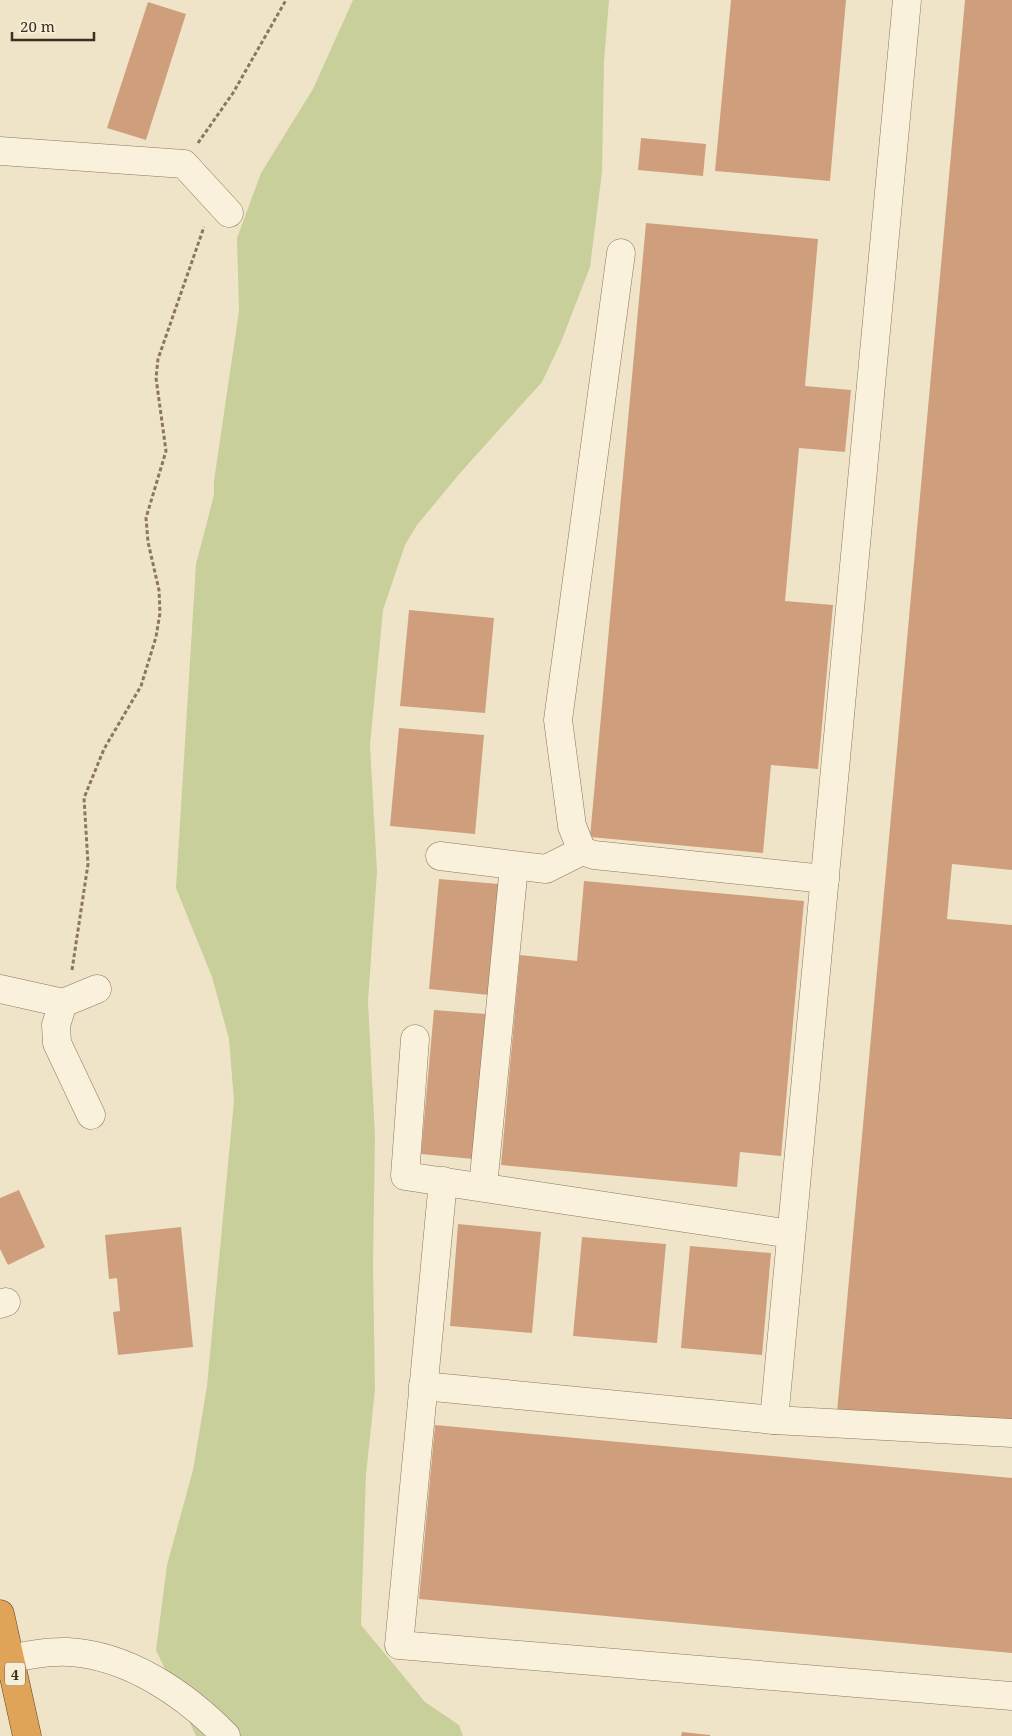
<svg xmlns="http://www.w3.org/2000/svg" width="1012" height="1736" viewBox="0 0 1012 1736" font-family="'Noto Serif',serif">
  <rect width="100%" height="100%" fill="#f0e4c8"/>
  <polygon fill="#c9cf9b" points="353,0 609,0 604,62 602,172 590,267 561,342 542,382 461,472 417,525 405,545 383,610 370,745 377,871 368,1002 375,1136 373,1265 375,1389 366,1475 361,1625 425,1702 459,1725 463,1736 196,1736 156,1650 167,1565 193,1470 207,1386 234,1101 229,1039 212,977 176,888 196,564 214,495 214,481 239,311 237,238 261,173 313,89"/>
  <g fill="#cf9f7d">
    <polygon points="731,0 846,0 830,181 715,171"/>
    <polygon points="965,0 1012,0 1012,870 952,864 947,919 1012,925 1012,1429 837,1412"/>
    <polygon points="148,2 186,14 146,140 107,128"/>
    <polygon points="641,138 706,144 703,176 638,170"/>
    <polygon points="646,223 818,239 805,386 851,390 845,452 799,448 785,601 833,605 818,769 771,765 763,853 590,837"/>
    <polygon points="409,610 494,618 485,713 400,706"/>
    <polygon points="399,728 484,735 475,834 390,826"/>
    <polygon points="439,879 499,884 489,995 429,989"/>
    <polygon points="584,881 804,901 781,1156 740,1152 737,1187 501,1165 520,955 577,961"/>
    <polygon points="434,1010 486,1014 473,1159 421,1154"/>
    <polygon points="19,1190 45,1247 8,1265 0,1249 0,1198"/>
    <polygon points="458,1224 541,1232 532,1333 450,1326"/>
    <polygon points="181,1227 193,1347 118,1355 113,1312 120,1311 117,1278 109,1279 105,1235"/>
    <polygon points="582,1237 666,1244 657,1343 573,1336"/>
    <polygon points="690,1246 771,1253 762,1355 681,1348"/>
    <polygon points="435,1425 1012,1478 1012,1653 419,1599"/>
    <polygon points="682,1732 710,1735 710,1736 681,1736"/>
  </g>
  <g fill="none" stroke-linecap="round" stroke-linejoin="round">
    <g stroke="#8d765c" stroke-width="29">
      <g id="minor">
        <polyline points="0,151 184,164 229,213"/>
        <polyline points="621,253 558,720 572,826 582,851 594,855 825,879"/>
        <polyline points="440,856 546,869 582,851"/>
        <polyline points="0,989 63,1003"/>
        <polyline points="415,1039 405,1176 791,1234"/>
        <polyline points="91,1115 57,1043 56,1025 63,1003 97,989"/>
        <polyline points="443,1181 399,1645 1012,1696"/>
        <polyline points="483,1187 514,866"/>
        <polyline points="0,1304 6,1302"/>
        <polyline points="423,1386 774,1420 1012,1433"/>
        <polyline points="774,1420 907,0"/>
        <path d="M0 1661C21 1656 47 1651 68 1652 128 1655 185 1694 226 1736"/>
      </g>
    </g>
    <g stroke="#5b4430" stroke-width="29">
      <polyline id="highway" points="0,1614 27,1736"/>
    </g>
    <g stroke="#8d765c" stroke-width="3" stroke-dasharray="4 2.5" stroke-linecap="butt">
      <polyline points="198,143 233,93 286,0"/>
      <polyline points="72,970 88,864 84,798 104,749 141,686 156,637 160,613 159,590 148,542 146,518 166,451 156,378 158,359 204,227"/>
    </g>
    <use href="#minor" stroke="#faf1dc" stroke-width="28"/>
    <use href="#highway" stroke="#e0a458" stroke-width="28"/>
  </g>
  <g text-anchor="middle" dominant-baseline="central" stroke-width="4.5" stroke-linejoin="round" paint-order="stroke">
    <rect fill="#f7eed8" stroke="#756857" stroke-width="1" x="5" y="1662.5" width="20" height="23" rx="4"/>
    <g font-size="14" font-weight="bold" fill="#3d2e20">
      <text x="15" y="1674">4</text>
    </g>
  </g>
  <path d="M12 32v8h82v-8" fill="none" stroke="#3d2e20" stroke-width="2.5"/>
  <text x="20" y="32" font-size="15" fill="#3d2e20" stroke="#f7eed8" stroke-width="4" paint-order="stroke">20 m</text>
</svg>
